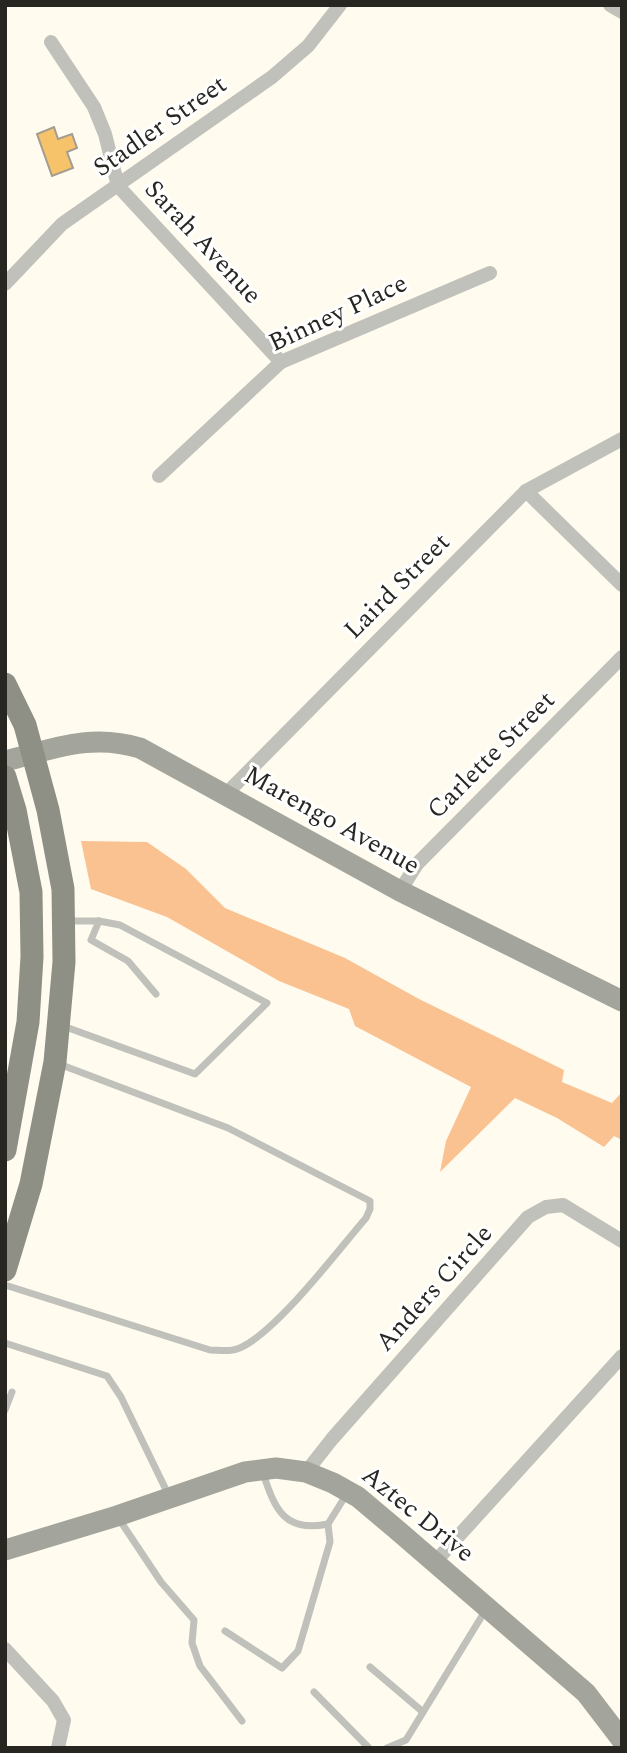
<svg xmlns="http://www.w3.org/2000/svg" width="627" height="1753" viewBox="0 0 627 1753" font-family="Spectral,serif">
  <rect width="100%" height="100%" fill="#fffcef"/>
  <polygon fill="#fac191" points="81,841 147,842 186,869 225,908 345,958 419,999 564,1070 562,1082 612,1103 622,1092 622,1140 614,1136 604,1147 557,1118 515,1098 440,1172 446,1141 471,1087 355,1026 349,1009 279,981 167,917 91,889"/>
  <polygon fill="#f6c36a" stroke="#a39c91" stroke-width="2" points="54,127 58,139 72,134 77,148 67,152 73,168 52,176 37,134"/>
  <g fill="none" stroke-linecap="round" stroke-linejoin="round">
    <g stroke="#c0c1bb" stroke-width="7">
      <polyline points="99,921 91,940 128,961 156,994"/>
      <polyline points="63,1026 195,1074 267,1003 120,925 99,921 68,921"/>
      <path d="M5 1285 210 1350C218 1350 230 1352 237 1349 273 1337 339 1249 366 1218L370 1209V1201L228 1128 59 1064"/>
      <polyline points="5,1343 107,1376 121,1397 169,1496"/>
      <polyline points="5,1410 12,1392"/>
      <path d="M263 1473C275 1510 285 1533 328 1524"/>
      <polyline points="119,1519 161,1582 194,1620 192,1643 200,1666 242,1721"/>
      <polyline points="225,1631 282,1668 298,1651 330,1542 328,1524 346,1495"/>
      <polyline points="370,1667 423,1712"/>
      <polyline points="314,1692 369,1748"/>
      <polyline points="387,1748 406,1740 485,1611"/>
    </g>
    <g stroke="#c0c1bb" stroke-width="14">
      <polyline points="610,5 622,12"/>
      <polyline points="51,42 94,107 105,134 118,186 281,362"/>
      <polyline points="5,284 62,224 272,77 308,46 340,5"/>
      <polyline points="159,476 281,362 490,273"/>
      <polyline points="526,491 622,585"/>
      <polyline points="226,794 526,491 622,439"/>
      <polyline points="400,891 417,864 622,657"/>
      <polyline points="306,1472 332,1439 528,1217 546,1207 563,1205 622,1241"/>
      <polyline points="435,1562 622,1356"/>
      <polyline points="5,1649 53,1701 64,1720 58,1748"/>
    </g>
    <g stroke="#a3a59c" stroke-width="21">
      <path d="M5 761C53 749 91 733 140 748L400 891 622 1001"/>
      <polyline points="5,1550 117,1516 245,1472 276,1468 306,1472 333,1483 358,1497 396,1529 586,1693 622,1740"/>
    </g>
    <g stroke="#8e9086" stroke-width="23">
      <polyline points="5,684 25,725 48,810 63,889 64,962 55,1062 31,1184 5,1270"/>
      <polyline points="5,777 15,810 31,892 32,957 28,1022 5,1150"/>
    </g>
  </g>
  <g text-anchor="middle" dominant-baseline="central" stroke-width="6" stroke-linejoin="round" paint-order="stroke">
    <g font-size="26" fill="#272621" stroke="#fff">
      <text transform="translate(160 126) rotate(-35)">Stadler Street</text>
      <text transform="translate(203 242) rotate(47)">Sarah Avenue</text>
      <text transform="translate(338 313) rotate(-25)">Binney Place</text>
      <text transform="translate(397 586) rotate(-45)">Laird Street</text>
      <text transform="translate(491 755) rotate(-45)">Carlette Street</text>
      <text transform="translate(332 820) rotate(29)">Marengo Avenue</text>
      <text transform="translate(434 1288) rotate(-48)">Anders Circle</text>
      <text transform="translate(418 1514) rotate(39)">Aztec Drive</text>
    </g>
  </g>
  <rect width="627" height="1753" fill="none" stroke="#272621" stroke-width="14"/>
</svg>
